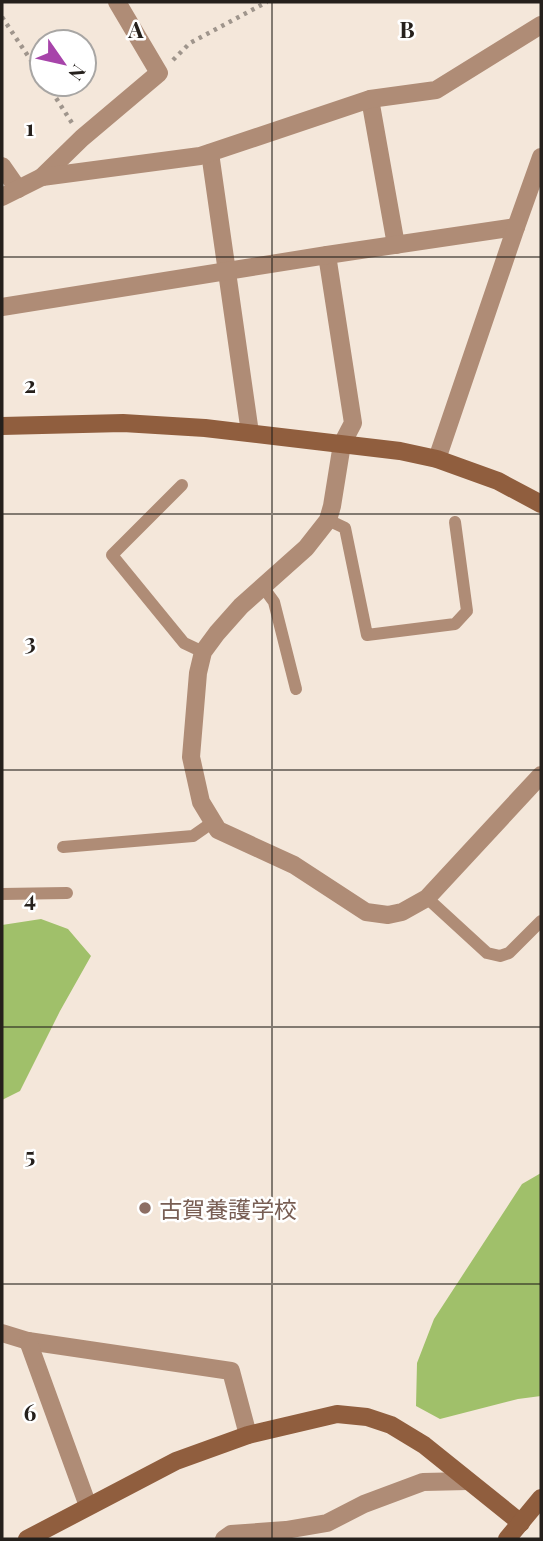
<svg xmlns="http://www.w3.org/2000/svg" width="543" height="1541" viewBox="0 0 543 1541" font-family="'Playfair Display','Noto Sans JP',serif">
  <rect width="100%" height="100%" fill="#f4e7da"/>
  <g fill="#a0c06a">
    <polygon points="41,919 68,929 91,956 60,1011 20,1091 2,1100 2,925"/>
    <polygon points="541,1173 541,1396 518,1399 440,1419 416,1406 417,1363 434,1319 522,1184"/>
  </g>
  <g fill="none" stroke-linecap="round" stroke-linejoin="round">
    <g stroke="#9f958c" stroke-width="4.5" stroke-dasharray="3.5 5" stroke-linecap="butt">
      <polyline points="2,17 42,77"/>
      <polyline points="173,60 190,43 267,2"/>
      <polyline points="47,84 72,123"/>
    </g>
    <g stroke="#af8c76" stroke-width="12">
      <polyline points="182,485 112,555 184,643 203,652"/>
      <polyline points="328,520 345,528 367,635 455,624 467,611 455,522"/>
      <polyline points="263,587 274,602 296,689"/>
      <polyline points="63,847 193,836 213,822"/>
      <polyline points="2,894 67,893"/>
      <polyline points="427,898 487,953 500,956 509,953 541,921"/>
    </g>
    <g stroke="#af8c76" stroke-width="18">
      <polyline points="370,99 396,245"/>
      <polyline points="210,153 250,433"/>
      <polyline points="2,166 18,189"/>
      <polyline points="42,177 82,138 159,73 117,2"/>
      <polyline points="2,197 42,177 200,156 370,99 436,90 541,25"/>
      <polyline points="327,255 353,423 342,444 332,506 328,520 306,548 241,606 217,633 203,652 198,673 191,757 201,802 218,830 294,865 366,912 388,915 402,912 427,898 541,775"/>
      <polyline points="2,307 327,255 516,227"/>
      <polyline points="437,459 516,227 541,157"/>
      <polyline points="2,1333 28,1341 231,1371 248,1435"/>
      <polyline points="28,1341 88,1506"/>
      <polyline points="224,1539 231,1534 286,1530 327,1523 364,1504 423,1482 468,1481"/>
    </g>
    <g stroke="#905e3e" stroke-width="18">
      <polyline points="2,426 123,423 205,428 400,451 437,459 498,481 541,504"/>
      <polyline points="27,1539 176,1461 248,1435 337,1414 367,1417 391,1425 424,1445 521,1523"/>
      <polyline points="507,1539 541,1498"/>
    </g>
  </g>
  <path fill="none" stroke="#25201c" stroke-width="2" stroke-opacity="0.55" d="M272 2V1539M2 257H541M2 514H541M2 770H541M2 1027H541M2 1284H541"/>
  <circle fill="#8d6e63" stroke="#fff" stroke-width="2.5" cx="145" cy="1208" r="7"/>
  <g text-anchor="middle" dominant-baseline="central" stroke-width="5" stroke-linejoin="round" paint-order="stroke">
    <g font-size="23" fill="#785e54" stroke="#fff" text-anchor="start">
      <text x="159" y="1208">古賀養護学校</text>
    </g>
  </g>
  <g font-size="23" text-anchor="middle" font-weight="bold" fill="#25201c" stroke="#fff" stroke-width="5" stroke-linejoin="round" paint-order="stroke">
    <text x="136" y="38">A</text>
    <text x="407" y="38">B</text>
    <text x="30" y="136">1</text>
    <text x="30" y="393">2</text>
    <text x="30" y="650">3</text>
    <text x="30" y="907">4</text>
    <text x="30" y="1164">5</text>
    <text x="30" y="1421">6</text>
  </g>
  <rect width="543" height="1541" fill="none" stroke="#25201c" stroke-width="7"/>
  <g transform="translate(63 63) rotate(124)"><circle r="33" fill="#ffffff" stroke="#a8a6a4" stroke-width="2"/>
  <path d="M0-5L12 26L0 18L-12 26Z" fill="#a744aa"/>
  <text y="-10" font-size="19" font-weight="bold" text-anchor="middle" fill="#25201c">N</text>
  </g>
</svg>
